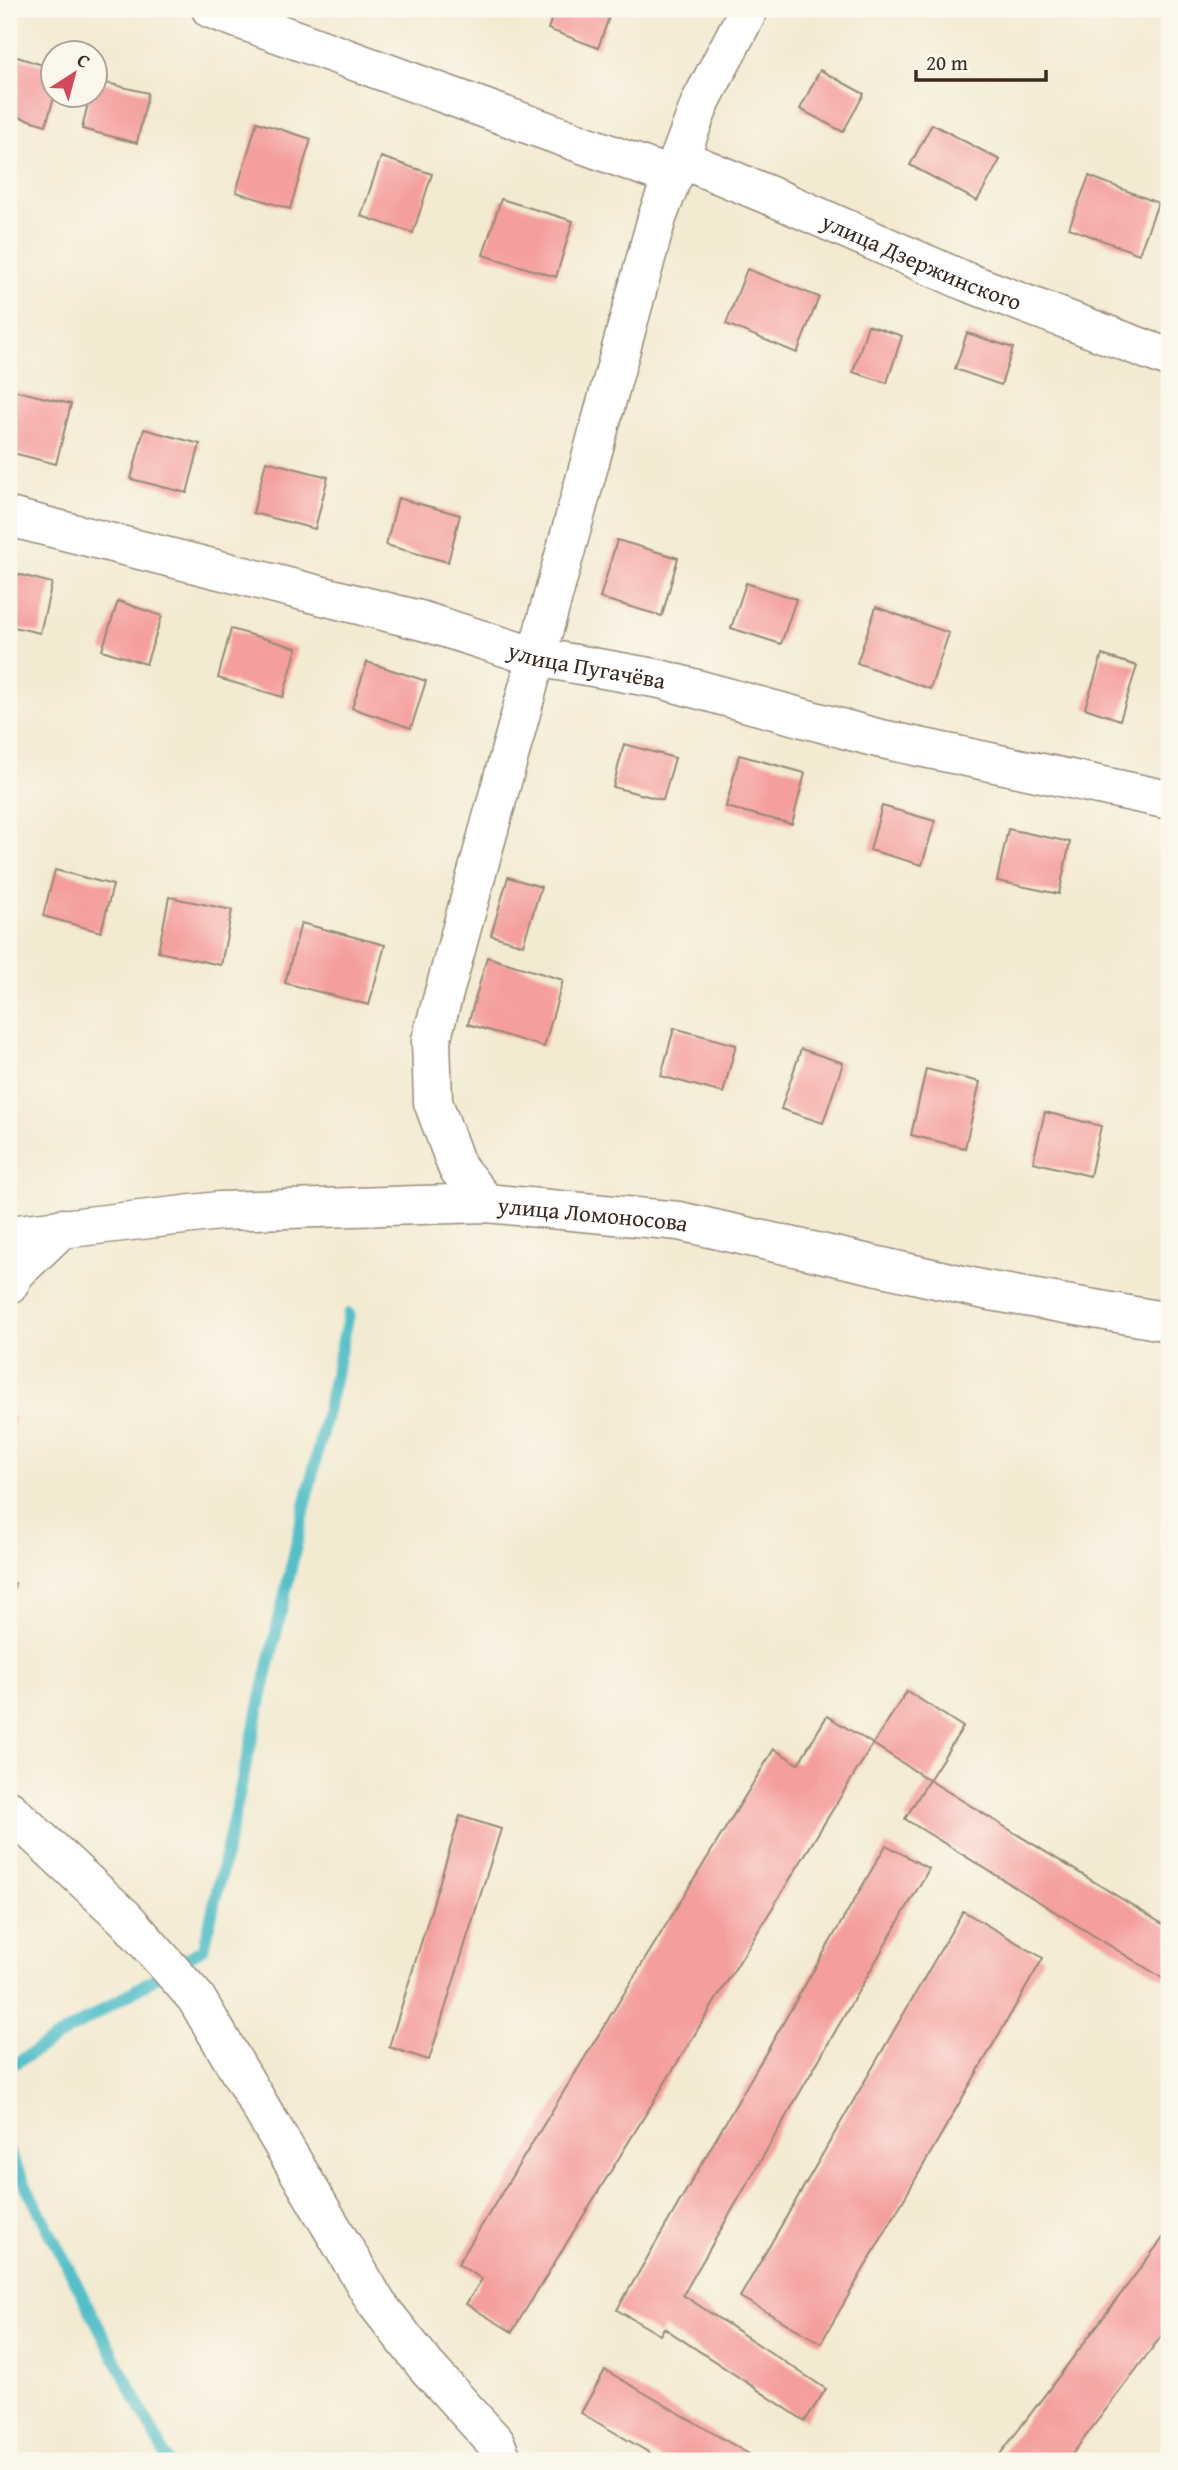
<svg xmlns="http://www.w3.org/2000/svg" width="1178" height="2470" viewBox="0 0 1178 2470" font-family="'Gentium Book Plus',serif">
  <rect width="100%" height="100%" fill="#fbf7ec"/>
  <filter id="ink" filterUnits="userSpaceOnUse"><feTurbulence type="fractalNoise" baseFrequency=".0143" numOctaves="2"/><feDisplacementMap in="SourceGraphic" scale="14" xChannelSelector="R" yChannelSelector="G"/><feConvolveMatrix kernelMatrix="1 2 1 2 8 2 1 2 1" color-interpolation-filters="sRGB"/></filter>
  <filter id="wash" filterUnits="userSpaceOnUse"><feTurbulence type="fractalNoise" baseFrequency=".00686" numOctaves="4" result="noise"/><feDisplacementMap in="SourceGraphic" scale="28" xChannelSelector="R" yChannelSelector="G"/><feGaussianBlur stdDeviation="1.57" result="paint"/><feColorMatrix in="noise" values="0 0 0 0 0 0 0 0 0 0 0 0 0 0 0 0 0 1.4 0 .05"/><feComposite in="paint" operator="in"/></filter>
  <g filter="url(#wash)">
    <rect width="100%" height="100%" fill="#f3ead2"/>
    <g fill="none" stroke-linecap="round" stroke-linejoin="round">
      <g stroke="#52bfc9" stroke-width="12">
        <polyline points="9,2067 204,1948 349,1314"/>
        <polyline points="9,2153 168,2461"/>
      </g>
    </g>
    <g id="blocks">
      <g fill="#f49f9e">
        <polygon points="555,9 612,9 598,48 548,29"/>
        <polygon points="11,55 52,68 52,94 55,94 46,125 9,114"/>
        <polygon points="820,70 864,94 843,132 800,109"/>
        <polygon points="94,80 148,93 137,143 82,129 90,94 94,94"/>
        <polygon points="257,122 311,139 290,209 236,192"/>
        <polygon points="932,124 1000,160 977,201 910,165"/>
        <polygon points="381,157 432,174 413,233 361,216"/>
        <polygon points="1089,176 1158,203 1139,254 1069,228"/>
        <polygon points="501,199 573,221 556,277 483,255"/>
        <polygon points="747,269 819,297 797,353 726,324"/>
        <polygon points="868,325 902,336 887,383 853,372"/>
        <polygon points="967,333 1013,348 1001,385 955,369"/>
        <polygon points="13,390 71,404 56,464 9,452 9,407"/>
        <polygon points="144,429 200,444 187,493 131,479"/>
        <polygon points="266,461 328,477 315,529 253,513"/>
        <polygon points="398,498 460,515 448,562 386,545"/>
        <polygon points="617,540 678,558 662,616 600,598"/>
        <polygon points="9,572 52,583 40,633 9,626"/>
        <polygon points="746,583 796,599 781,644 731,628"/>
        <polygon points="118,601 162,616 146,664 102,650"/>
        <polygon points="876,607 949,633 930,689 857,663"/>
        <polygon points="231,629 297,648 283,697 218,678"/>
        <polygon points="1102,655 1137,666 1120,720 1085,708"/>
        <polygon points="367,662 426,681 411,728 352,708"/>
        <polygon points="624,744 675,758 663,800 613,787"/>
        <polygon points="739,755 805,773 792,824 726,807"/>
        <polygon points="882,806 935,821 922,865 870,850"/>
        <polygon points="1008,829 1070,842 1059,894 997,881"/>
        <polygon points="55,870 113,885 101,932 43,916"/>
        <polygon points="508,877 541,887 523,945 491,935"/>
        <polygon points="169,897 232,910 221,965 158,952"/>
        <polygon points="301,923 385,945 369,1005 285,983"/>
        <polygon points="487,957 563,980 544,1047 468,1024"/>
        <polygon points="674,1028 736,1045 723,1093 661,1076"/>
        <polygon points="801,1049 843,1063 823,1123 781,1109"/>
        <polygon points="926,1069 980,1082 965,1148 911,1135"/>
        <polygon points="1045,1112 1101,1126 1090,1176 1033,1162"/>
        <polygon points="9,1416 15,1418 10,1443 9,1443"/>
        <polygon points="9,1450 14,1452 10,1475 9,1475"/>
        <polygon points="9,1582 15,1583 10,1607 9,1607"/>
        <polygon points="907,1691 963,1727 929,1780 873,1744"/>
        <polygon points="827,1716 873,1744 512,2332 466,2304 482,2279 458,2264 774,1749 798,1764"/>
        <polygon points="929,1780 1169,1928 1169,1970 1164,1979 905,1819"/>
        <polygon points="460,1816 501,1829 429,2060 389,2047"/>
        <polygon points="886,1845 929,1869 683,2295 826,2389 805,2421 664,2328 660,2335 617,2310"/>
        <polygon points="963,1911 1043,1958 821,2343 740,2297"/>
        <polygon points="1169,2230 1169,2326 1067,2461 995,2461"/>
        <polygon points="605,2370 749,2454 745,2461 664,2461 581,2413"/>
      </g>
    </g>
  </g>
  <g filter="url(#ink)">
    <use href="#blocks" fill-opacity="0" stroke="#978a78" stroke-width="2"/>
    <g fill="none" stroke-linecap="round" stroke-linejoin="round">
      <g stroke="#978a78" stroke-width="41">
        <g id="minor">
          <polyline points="211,9 673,177"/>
          <path id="s1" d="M679 158 778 199 967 282 1169 358"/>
          <path id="s2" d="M9 517 423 621 536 657 660 679 877 738 1169 800"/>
          <polyline points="486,1203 457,1167 433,1102 431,1040 657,218 701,101 749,9"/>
          <path id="s3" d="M9 1235 219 1211 486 1203 679 1221 985 1290 1169 1322"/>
          <polyline points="9,1284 16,1272 62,1228"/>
          <polyline points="9,1810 126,1919 196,1998 377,2304 426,2366 495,2442 503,2461"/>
        </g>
      </g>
      <use href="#minor" stroke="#fff" stroke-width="38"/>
    </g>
  </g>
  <g text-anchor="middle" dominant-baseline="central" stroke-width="7" stroke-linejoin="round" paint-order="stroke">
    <g font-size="23" fill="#3b2a1e" stroke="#fbf7ec">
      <text stroke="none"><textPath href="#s1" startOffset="264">улица Дзержинского</textPath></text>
      <text stroke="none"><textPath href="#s2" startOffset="597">улица Пугачёва</textPath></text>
      <text stroke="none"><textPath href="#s3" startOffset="586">улица Ломоносова</textPath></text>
    </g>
  </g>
  <rect width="1178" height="2470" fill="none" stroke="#fbf7ec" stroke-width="35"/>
  <g transform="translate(74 74) rotate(36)"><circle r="33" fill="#fbf7ec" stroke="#aea59a" stroke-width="2"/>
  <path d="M0-5L12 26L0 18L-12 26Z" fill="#d1495b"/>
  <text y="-10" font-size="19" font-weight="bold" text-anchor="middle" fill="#3b2a1e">С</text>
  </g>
  <path d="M916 70v10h130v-10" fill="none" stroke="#3b2a1e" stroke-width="3.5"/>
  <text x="926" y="70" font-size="21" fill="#3b2a1e" stroke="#fbf7ec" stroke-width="5" paint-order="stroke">20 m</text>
</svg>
